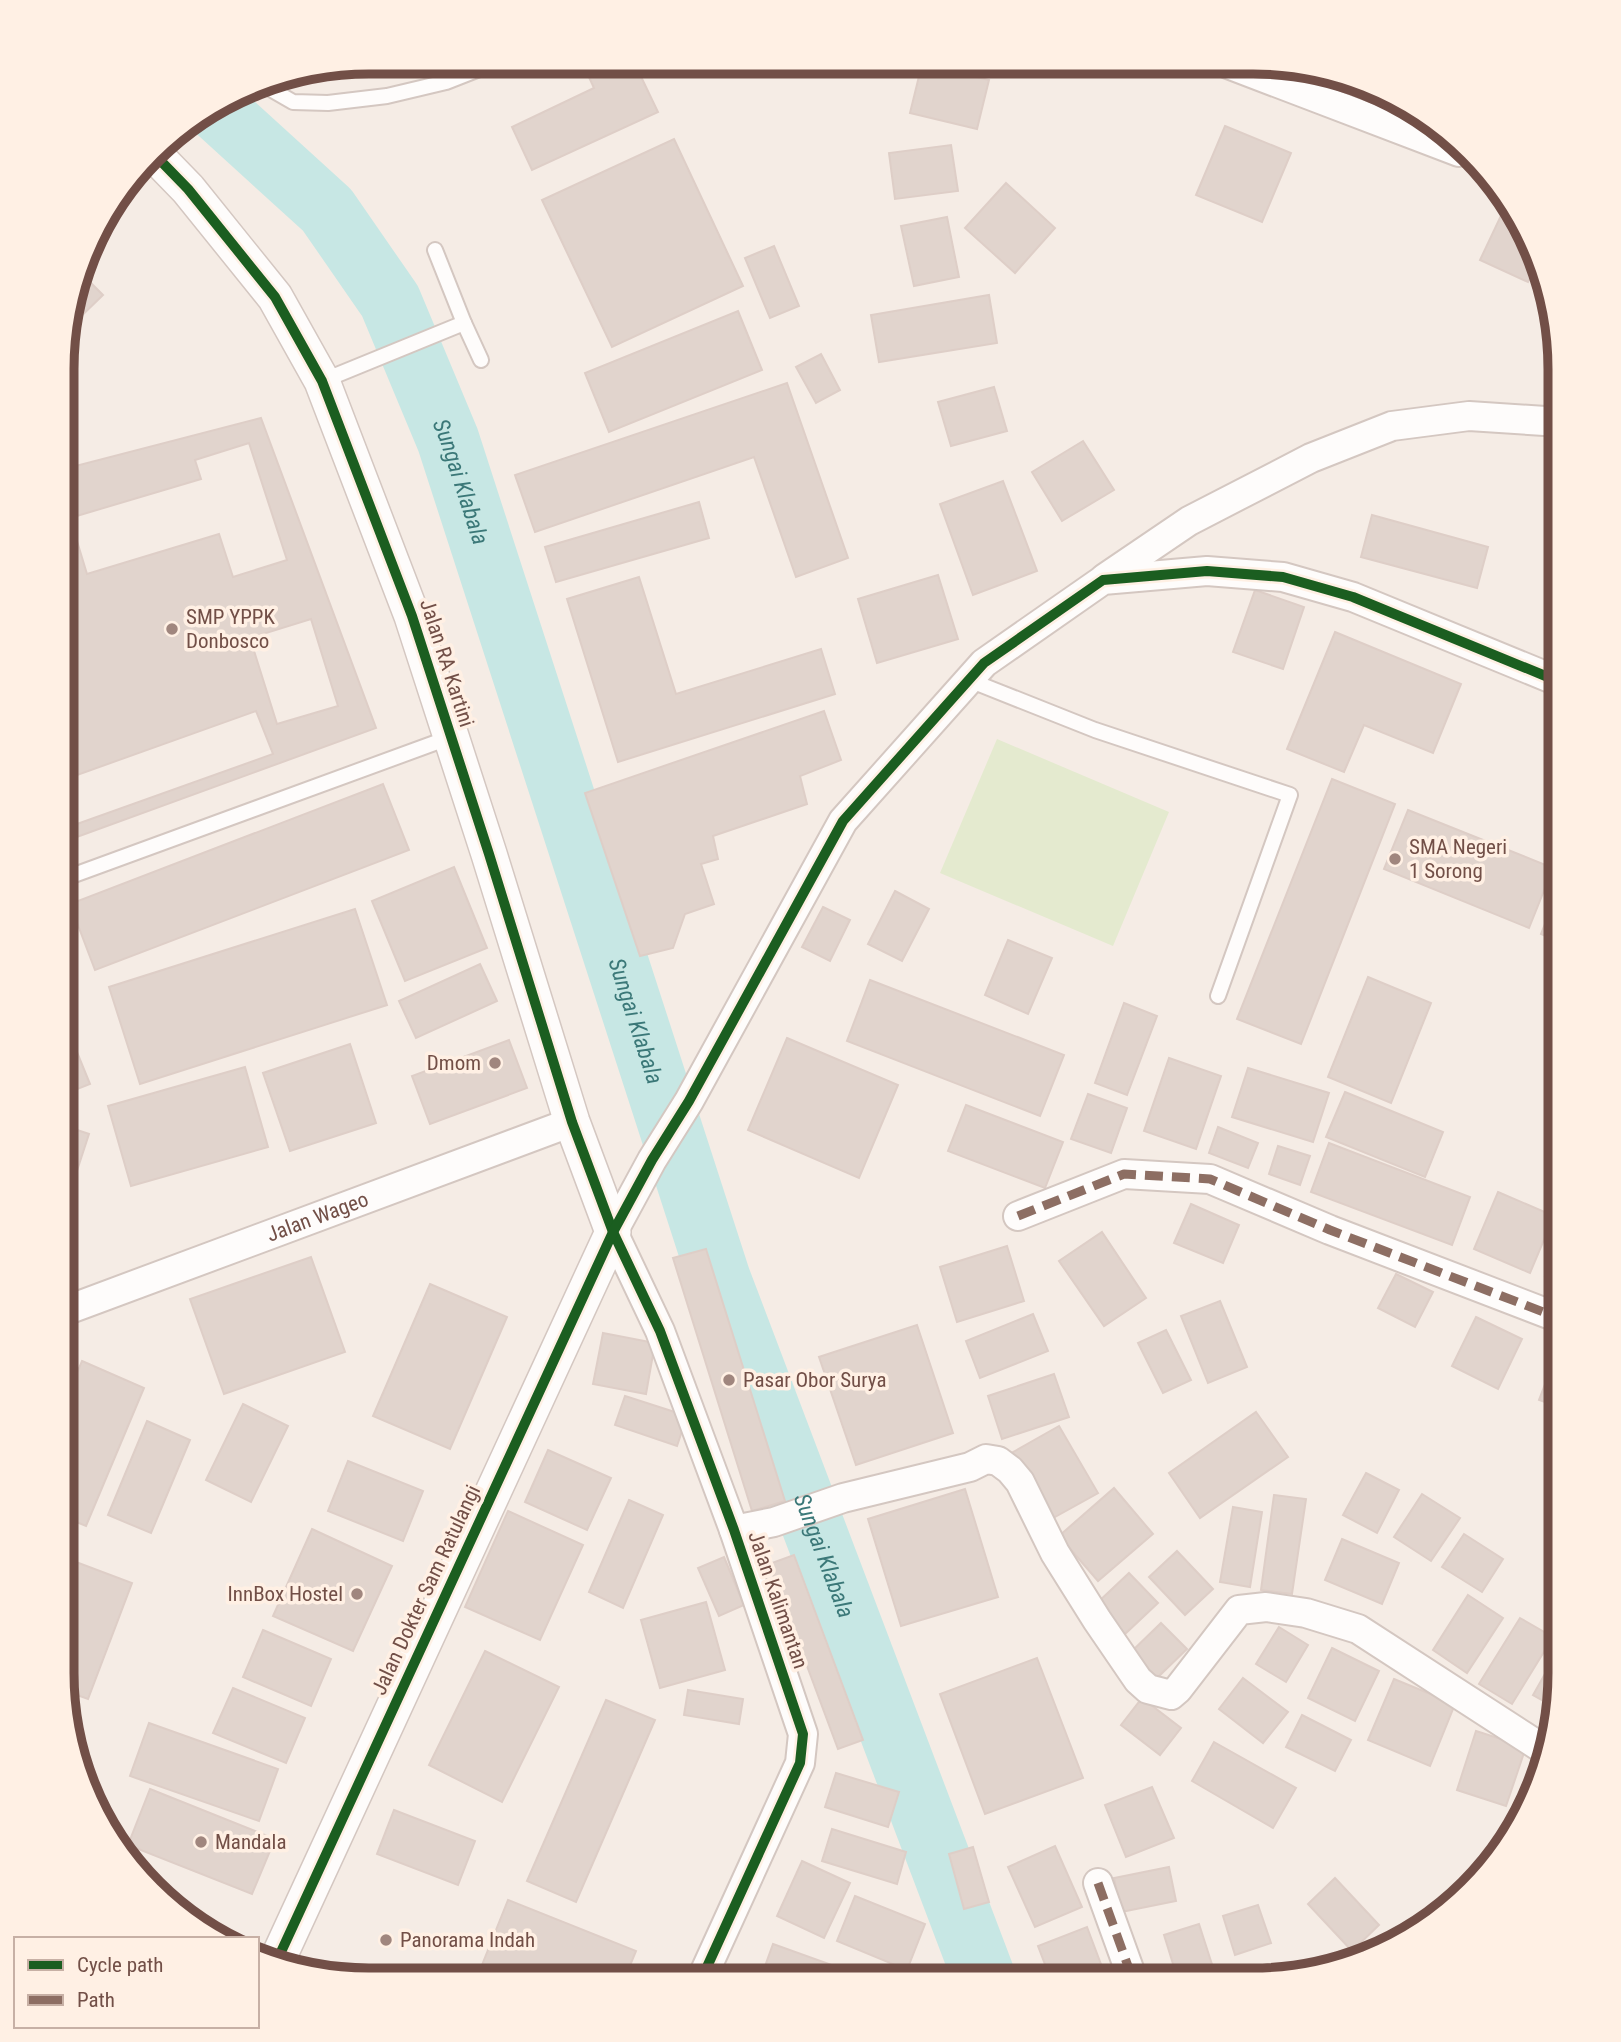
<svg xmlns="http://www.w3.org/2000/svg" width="1621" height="2042" viewBox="0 0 1621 2042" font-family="'Roboto Condensed',sans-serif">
  <rect width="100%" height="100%" fill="#f5ece5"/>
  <polygon fill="#e4eacf" points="997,739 1169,812 1113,946 940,873"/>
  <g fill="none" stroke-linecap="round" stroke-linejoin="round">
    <path stroke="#c7e7e4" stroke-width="63" id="s1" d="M216 109 327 210 390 301 448 440 719 1278 985 1980"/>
  </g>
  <g fill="#e1d4cd" stroke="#decec7" stroke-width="2" fill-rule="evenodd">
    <polygon points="582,62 634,62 658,112 532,170 512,127 594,88"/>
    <polygon points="922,64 989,80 977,129 910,113"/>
    <polygon points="1225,126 1291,153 1262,222 1196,195"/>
    <polygon points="674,139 743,286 612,347 542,200"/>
    <polygon points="951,145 958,191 895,199 889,153"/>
    <polygon points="1006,183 1055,228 1015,273 965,228"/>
    <polygon points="1507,203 1519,215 1538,261 1528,282 1480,260"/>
    <polygon points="947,217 959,277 914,286 901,226"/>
    <polygon points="774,246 799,306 770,318 745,258"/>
    <polygon points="82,274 103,295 73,324 67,318"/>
    <polygon points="989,295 997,343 879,362 871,315"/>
    <polygon points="738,311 762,370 609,432 585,373"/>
    <polygon points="821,354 840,390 816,403 796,367"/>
    <polygon points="787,383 848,558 796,577 754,457 535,532 515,475"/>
    <polygon points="994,387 1007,431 951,446 938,402"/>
    <path d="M261 418 376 728 63 842V829L273 754 256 711 63 780V573L72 570 63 552 64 469ZM249 443 287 560 233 577 219 534 87 574 70 518 201 479 195 460ZM311 619 338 706 277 724 250 638Z"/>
    <polygon points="1083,441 1114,490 1062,521 1032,472"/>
    <polygon points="1003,481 1037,571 973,595 940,504"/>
    <polygon points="699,502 709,538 556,582 545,547"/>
    <polygon points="1372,515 1488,547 1477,588 1361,557"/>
    <polygon points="938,575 958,639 877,663 858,599"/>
    <polygon points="639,577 676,694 821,649 835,694 618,762 567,599"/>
    <polygon points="1255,590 1304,607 1283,669 1233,652"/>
    <polygon points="1335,632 1461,684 1433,753 1364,725 1344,772 1287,749"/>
    <polygon points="824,711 841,760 800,776 807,804 713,836 718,859 701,864 714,904 685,914 673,948 640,956 585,793"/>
    <polygon points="1332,779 1395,804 1301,1044 1237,1019"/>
    <polygon points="383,784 409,850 95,970 70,904"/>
    <polygon points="1408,810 1553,868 1529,928 1384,869"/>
    <polygon points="454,867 487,948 405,981 372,901"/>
    <polygon points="1559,889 1559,942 1541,934"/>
    <polygon points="895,891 929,909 902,961 868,944"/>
    <polygon points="823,907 850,920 830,961 802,947"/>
    <polygon points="355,909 387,1005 140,1084 109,987"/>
    <polygon points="1008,940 1052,958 1028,1014 985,995"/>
    <polygon points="480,964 497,1001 416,1038 399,1001"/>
    <polygon points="1368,977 1431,1003 1391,1103 1328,1077"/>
    <polygon points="870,980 1064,1055 1040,1116 847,1041"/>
    <polygon points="1124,1003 1157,1016 1127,1095 1095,1083"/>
    <polygon points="70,1035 90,1084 62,1095 63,1038"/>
    <polygon points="787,1038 898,1085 859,1178 748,1130"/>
    <polygon points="509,1040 527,1088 430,1124 412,1076"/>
    <polygon points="350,1044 376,1123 290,1151 263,1073"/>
    <polygon points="1169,1058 1221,1076 1196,1149 1144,1131"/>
    <polygon points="245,1067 268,1147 131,1186 108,1106"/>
    <polygon points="1248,1068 1329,1093 1313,1142 1232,1117"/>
    <polygon points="1345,1092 1443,1132 1425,1177 1326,1137"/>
    <polygon points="1088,1094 1127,1108 1111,1153 1071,1139"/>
    <polygon points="966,1105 1063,1142 1045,1188 948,1151"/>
    <polygon points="62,1125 89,1134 73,1183 62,1179"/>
    <polygon points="1218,1127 1258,1143 1248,1168 1209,1153"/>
    <polygon points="1329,1143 1470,1197 1452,1245 1311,1192"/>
    <polygon points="1278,1146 1310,1156 1300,1185 1269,1174"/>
    <polygon points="1498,1192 1554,1216 1530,1273 1474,1249"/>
    <polygon points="1191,1204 1239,1225 1223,1263 1174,1243"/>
    <polygon points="1102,1232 1146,1298 1104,1326 1059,1261"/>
    <polygon points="1559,1239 1559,1282 1545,1276"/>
    <polygon points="1007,1246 1024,1301 957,1322 940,1267"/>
    <polygon points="706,1249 785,1501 752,1511 673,1258"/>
    <polygon points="311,1257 345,1352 224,1394 190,1299"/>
    <polygon points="1396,1274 1433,1292 1415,1327 1378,1308"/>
    <polygon points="430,1284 507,1317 450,1449 373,1416"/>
    <polygon points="1220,1301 1247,1367 1208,1383 1181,1316"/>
    <polygon points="1033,1314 1048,1351 980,1378 966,1341"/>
    <polygon points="1476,1317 1522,1339 1498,1389 1452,1366"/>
    <polygon points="917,1325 953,1433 856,1465 819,1357"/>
    <polygon points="1166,1330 1191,1380 1163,1393 1138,1343"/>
    <polygon points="603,1333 655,1343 646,1394 593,1384"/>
    <polygon points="82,1361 144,1388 86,1526 62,1516 62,1408"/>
    <polygon points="1554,1361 1559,1363 1559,1407 1539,1400"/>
    <polygon points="1054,1374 1069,1417 1002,1439 988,1396"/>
    <polygon points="625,1396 687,1416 677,1446 615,1425"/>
    <polygon points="243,1404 288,1426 251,1502 206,1480"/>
    <polygon points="1256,1412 1288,1457 1200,1518 1169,1473"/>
    <polygon points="147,1421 190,1440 151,1533 108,1515"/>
    <polygon points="1059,1426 1098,1493 1046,1522 1008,1455"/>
    <polygon points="548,1450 611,1478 587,1530 525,1502"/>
    <polygon points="348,1461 423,1491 403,1541 328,1511"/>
    <polygon points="1366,1473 1399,1490 1377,1533 1343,1515"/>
    <polygon points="1114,1488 1153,1534 1098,1581 1059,1536"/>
    <polygon points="965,1489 998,1597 901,1626 868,1519"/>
    <polygon points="1422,1494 1460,1518 1431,1561 1394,1537"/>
    <polygon points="1274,1495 1306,1499 1292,1594 1261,1590"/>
    <polygon points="629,1500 663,1515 623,1608 589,1592"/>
    <polygon points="1233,1507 1262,1512 1250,1587 1220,1582"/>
    <polygon points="508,1511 583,1545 540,1640 465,1607"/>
    <polygon points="62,1525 73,1529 61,1559"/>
    <polygon points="312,1529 392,1566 353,1651 273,1616"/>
    <polygon points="1464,1534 1503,1559 1482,1592 1442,1567"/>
    <polygon points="1342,1539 1399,1563 1382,1604 1325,1580"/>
    <polygon points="1177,1551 1213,1589 1185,1615 1149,1577"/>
    <polygon points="794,1555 863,1740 838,1749 769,1564"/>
    <polygon points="724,1557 744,1605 719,1616 698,1568"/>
    <polygon points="68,1559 132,1583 88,1699 63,1690 61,1674 61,1577"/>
    <polygon points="1129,1573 1158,1603 1125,1634 1096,1604"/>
    <polygon points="1468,1595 1503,1618 1467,1673 1433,1650"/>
    <polygon points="706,1602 725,1670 660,1688 641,1620"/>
    <polygon points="1520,1618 1553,1637 1512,1704 1479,1684"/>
    <polygon points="1161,1623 1187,1649 1156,1679 1131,1652"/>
    <polygon points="1279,1627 1308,1645 1286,1682 1256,1664"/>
    <polygon points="263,1630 331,1659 311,1706 243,1677"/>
    <polygon points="1332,1648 1379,1671 1355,1721 1308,1698"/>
    <polygon points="1559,1649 1559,1693 1556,1708 1533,1695"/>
    <polygon points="485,1651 559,1687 502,1802 429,1765"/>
    <polygon points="1037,1658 1083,1778 985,1814 940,1694"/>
    <polygon points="1243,1678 1288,1712 1263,1743 1219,1709"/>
    <polygon points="1394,1679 1455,1704 1430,1766 1368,1740"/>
    <polygon points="233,1688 305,1718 286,1763 213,1733"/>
    <polygon points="688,1690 743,1699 739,1724 684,1715"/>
    <polygon points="1142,1698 1181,1728 1160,1755 1121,1725"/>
    <polygon points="606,1700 655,1720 576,1902 527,1881"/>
    <polygon points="1302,1715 1351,1740 1335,1771 1286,1747"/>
    <polygon points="149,1723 278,1769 259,1821 130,1776"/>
    <polygon points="1476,1731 1526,1747 1506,1806 1457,1790"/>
    <polygon points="1214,1742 1296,1788 1273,1828 1192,1781"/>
    <polygon points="836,1773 899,1792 888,1827 825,1807"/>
    <polygon points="1152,1787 1174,1838 1126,1857 1105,1805"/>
    <polygon points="150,1789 275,1839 252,1894 128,1845"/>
    <polygon points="394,1810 475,1841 458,1885 377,1854"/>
    <polygon points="832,1829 906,1852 897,1884 822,1861"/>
    <polygon points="1055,1846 1082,1907 1035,1927 1008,1867"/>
    <polygon points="973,1847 989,1902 964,1909 949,1854"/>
    <polygon points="802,1861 850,1883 824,1938 777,1916"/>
    <polygon points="1169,1867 1176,1901 1121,1912 1114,1878"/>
    <polygon points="1335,1878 1379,1925 1352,1951 1308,1904"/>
    <polygon points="855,1896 925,1924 907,1970 837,1941"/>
    <polygon points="508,1900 636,1951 624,1980 476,1980"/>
    <polygon points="1258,1905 1271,1943 1235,1955 1223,1916"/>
    <polygon points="181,1911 225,1928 221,1939 198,1929"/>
    <polygon points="1199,1924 1217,1980 1178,1980 1164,1935"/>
    <polygon points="1087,1927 1102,1967 1067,1980 1051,1980 1038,1946"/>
    <polygon points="773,1944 843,1969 839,1980 760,1980"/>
    <polygon points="1302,1965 1304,1971 1272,1980 1255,1980"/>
    <polygon points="859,1968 890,1980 855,1980"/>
    <polygon points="364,1969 393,1980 359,1980"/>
  </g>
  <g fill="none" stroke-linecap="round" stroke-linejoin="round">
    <g stroke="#d4c7c1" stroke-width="18">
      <g id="service">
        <polyline points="260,83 293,102 328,103 387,96 446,82 497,62"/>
        <polyline points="464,323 481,360"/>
        <polyline points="322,381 464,323 435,250"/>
        <polyline points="969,680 1095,730 1290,795 1218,996"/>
        <polyline points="63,879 451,737"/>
      </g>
    </g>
    <g stroke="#d4c7c1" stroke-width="32">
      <g id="minor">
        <polyline points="1228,64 1459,152"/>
        <polyline points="1105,578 1189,521 1311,458 1392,426 1469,416 1560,422"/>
        <polyline points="1018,1216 1124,1174 1210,1179 1330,1230 1559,1318"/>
        <path id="s2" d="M62 1305 70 1309 572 1122"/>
        <polyline points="734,1530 774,1522 843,1498 970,1467 986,1459 998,1461 1010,1470 1020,1482 1055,1553 1097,1620 1138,1680 1148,1689 1171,1695 1178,1689 1239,1610 1266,1607 1306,1613 1358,1629 1548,1752"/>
        <polyline points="1098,1883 1133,1980"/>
        <polyline points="701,1980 800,1763 803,1734 734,1530 660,1331 613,1232 652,1160 689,1101 843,821 984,663 1103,580 1207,571 1283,577 1353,597 1560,682"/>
      </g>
    </g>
    <g stroke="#d4c7c1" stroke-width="38">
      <polyline id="tertiary" points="153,153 188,189 275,297 322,381 412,616 489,854 572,1122 613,1232 275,1965"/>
    </g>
    <use href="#service" stroke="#fefcfb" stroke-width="14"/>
    <use href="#minor" stroke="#fefcfb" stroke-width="28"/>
    <use href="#tertiary" stroke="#fefcfb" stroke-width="35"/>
    <g stroke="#8d6e63" stroke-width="9" stroke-dasharray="18 9" stroke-linecap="butt">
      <polyline points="1018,1216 1124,1174 1210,1179 1330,1230 1559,1318"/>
      <polyline points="1098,1883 1133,1980"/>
    </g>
    <g stroke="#fff0e4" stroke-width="15">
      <g id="cycleway">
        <polyline points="153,153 188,189 275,297 322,381 412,616 489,854 572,1122 613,1232 660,1331 734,1530 803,1734 800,1763 701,1980"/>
        <polyline points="275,1965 613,1232 652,1160 689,1101 843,821 984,663 1103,580 1207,571 1283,577 1353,597 1560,682"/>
      </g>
    </g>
    <use href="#cycleway" stroke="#1b5e20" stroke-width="10"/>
  </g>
  <g fill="#a0867e" stroke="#fff0e4" stroke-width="2.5">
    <circle cx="172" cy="629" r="7"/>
    <circle cx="1395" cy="859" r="7"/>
    <circle cx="495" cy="1063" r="7"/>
    <circle cx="729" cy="1380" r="7"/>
    <circle cx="357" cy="1594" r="7"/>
    <circle cx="201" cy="1842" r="7"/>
    <circle cx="386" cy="1940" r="7"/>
  </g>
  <g text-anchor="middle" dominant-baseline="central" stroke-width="7" stroke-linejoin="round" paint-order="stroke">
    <g font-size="21" fill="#724f47" stroke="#fff0e4" text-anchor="start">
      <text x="186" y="617">SMP YPPK<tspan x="186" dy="24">Donbosco</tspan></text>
      <text x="1409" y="847">SMA Negeri<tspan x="1409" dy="24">1 Sorong</tspan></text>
      <text x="481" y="1063" text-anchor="end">Dmom</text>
      <text x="743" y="1380">Pasar Obor Surya</text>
      <text x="343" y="1594" text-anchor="end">InnBox Hostel</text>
      <text x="215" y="1842">Mandala</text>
      <text x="400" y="1940">Panorama Indah</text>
    </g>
    <g font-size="21" fill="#724f47" stroke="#fff0e4">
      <text transform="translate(447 663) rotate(72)">Jalan RA Kartini</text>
      <text stroke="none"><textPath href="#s2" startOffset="273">Jalan Wageo</textPath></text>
      <text transform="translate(426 1590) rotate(-65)">Jalan Dokter Sam Ratulangi</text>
      <text transform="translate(778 1600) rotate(71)">Jalan Kalimantan</text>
    </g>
    <g font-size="23" font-style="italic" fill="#3b7878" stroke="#fff0e4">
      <text stroke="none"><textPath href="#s1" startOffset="455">Sungai Klabala</textPath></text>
      <text stroke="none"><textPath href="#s1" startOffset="1022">Sungai Klabala</textPath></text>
      <text stroke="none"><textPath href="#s1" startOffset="1589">Sungai Klabala</textPath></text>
    </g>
  </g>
  <path d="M0 0H1621V2042H0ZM369 74H1253A295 295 0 0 1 1548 369V1673A295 295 0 0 1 1253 1968H369A295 295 0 0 1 74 1673V369A295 295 0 0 1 369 74Z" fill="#fff0e4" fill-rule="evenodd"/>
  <path fill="none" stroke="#724f47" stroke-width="9" d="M369 74H1253A295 295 0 0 1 1548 369V1673A295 295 0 0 1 1253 1968H369A295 295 0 0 1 74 1673V369A295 295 0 0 1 369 74Z"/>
  <rect x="14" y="1937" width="245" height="91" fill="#fff0e4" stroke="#c7b0a5" stroke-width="2"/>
  <rect x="28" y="1960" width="35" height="10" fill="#1b5e20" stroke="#c7b0a5" stroke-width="2"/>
  <text x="77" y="1972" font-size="21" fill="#724f47">Cycle path</text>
  <rect x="28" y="1995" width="35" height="10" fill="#8d6e63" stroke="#c7b0a5" stroke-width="2"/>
  <text x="77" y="2007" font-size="21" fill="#724f47">Path</text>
</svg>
